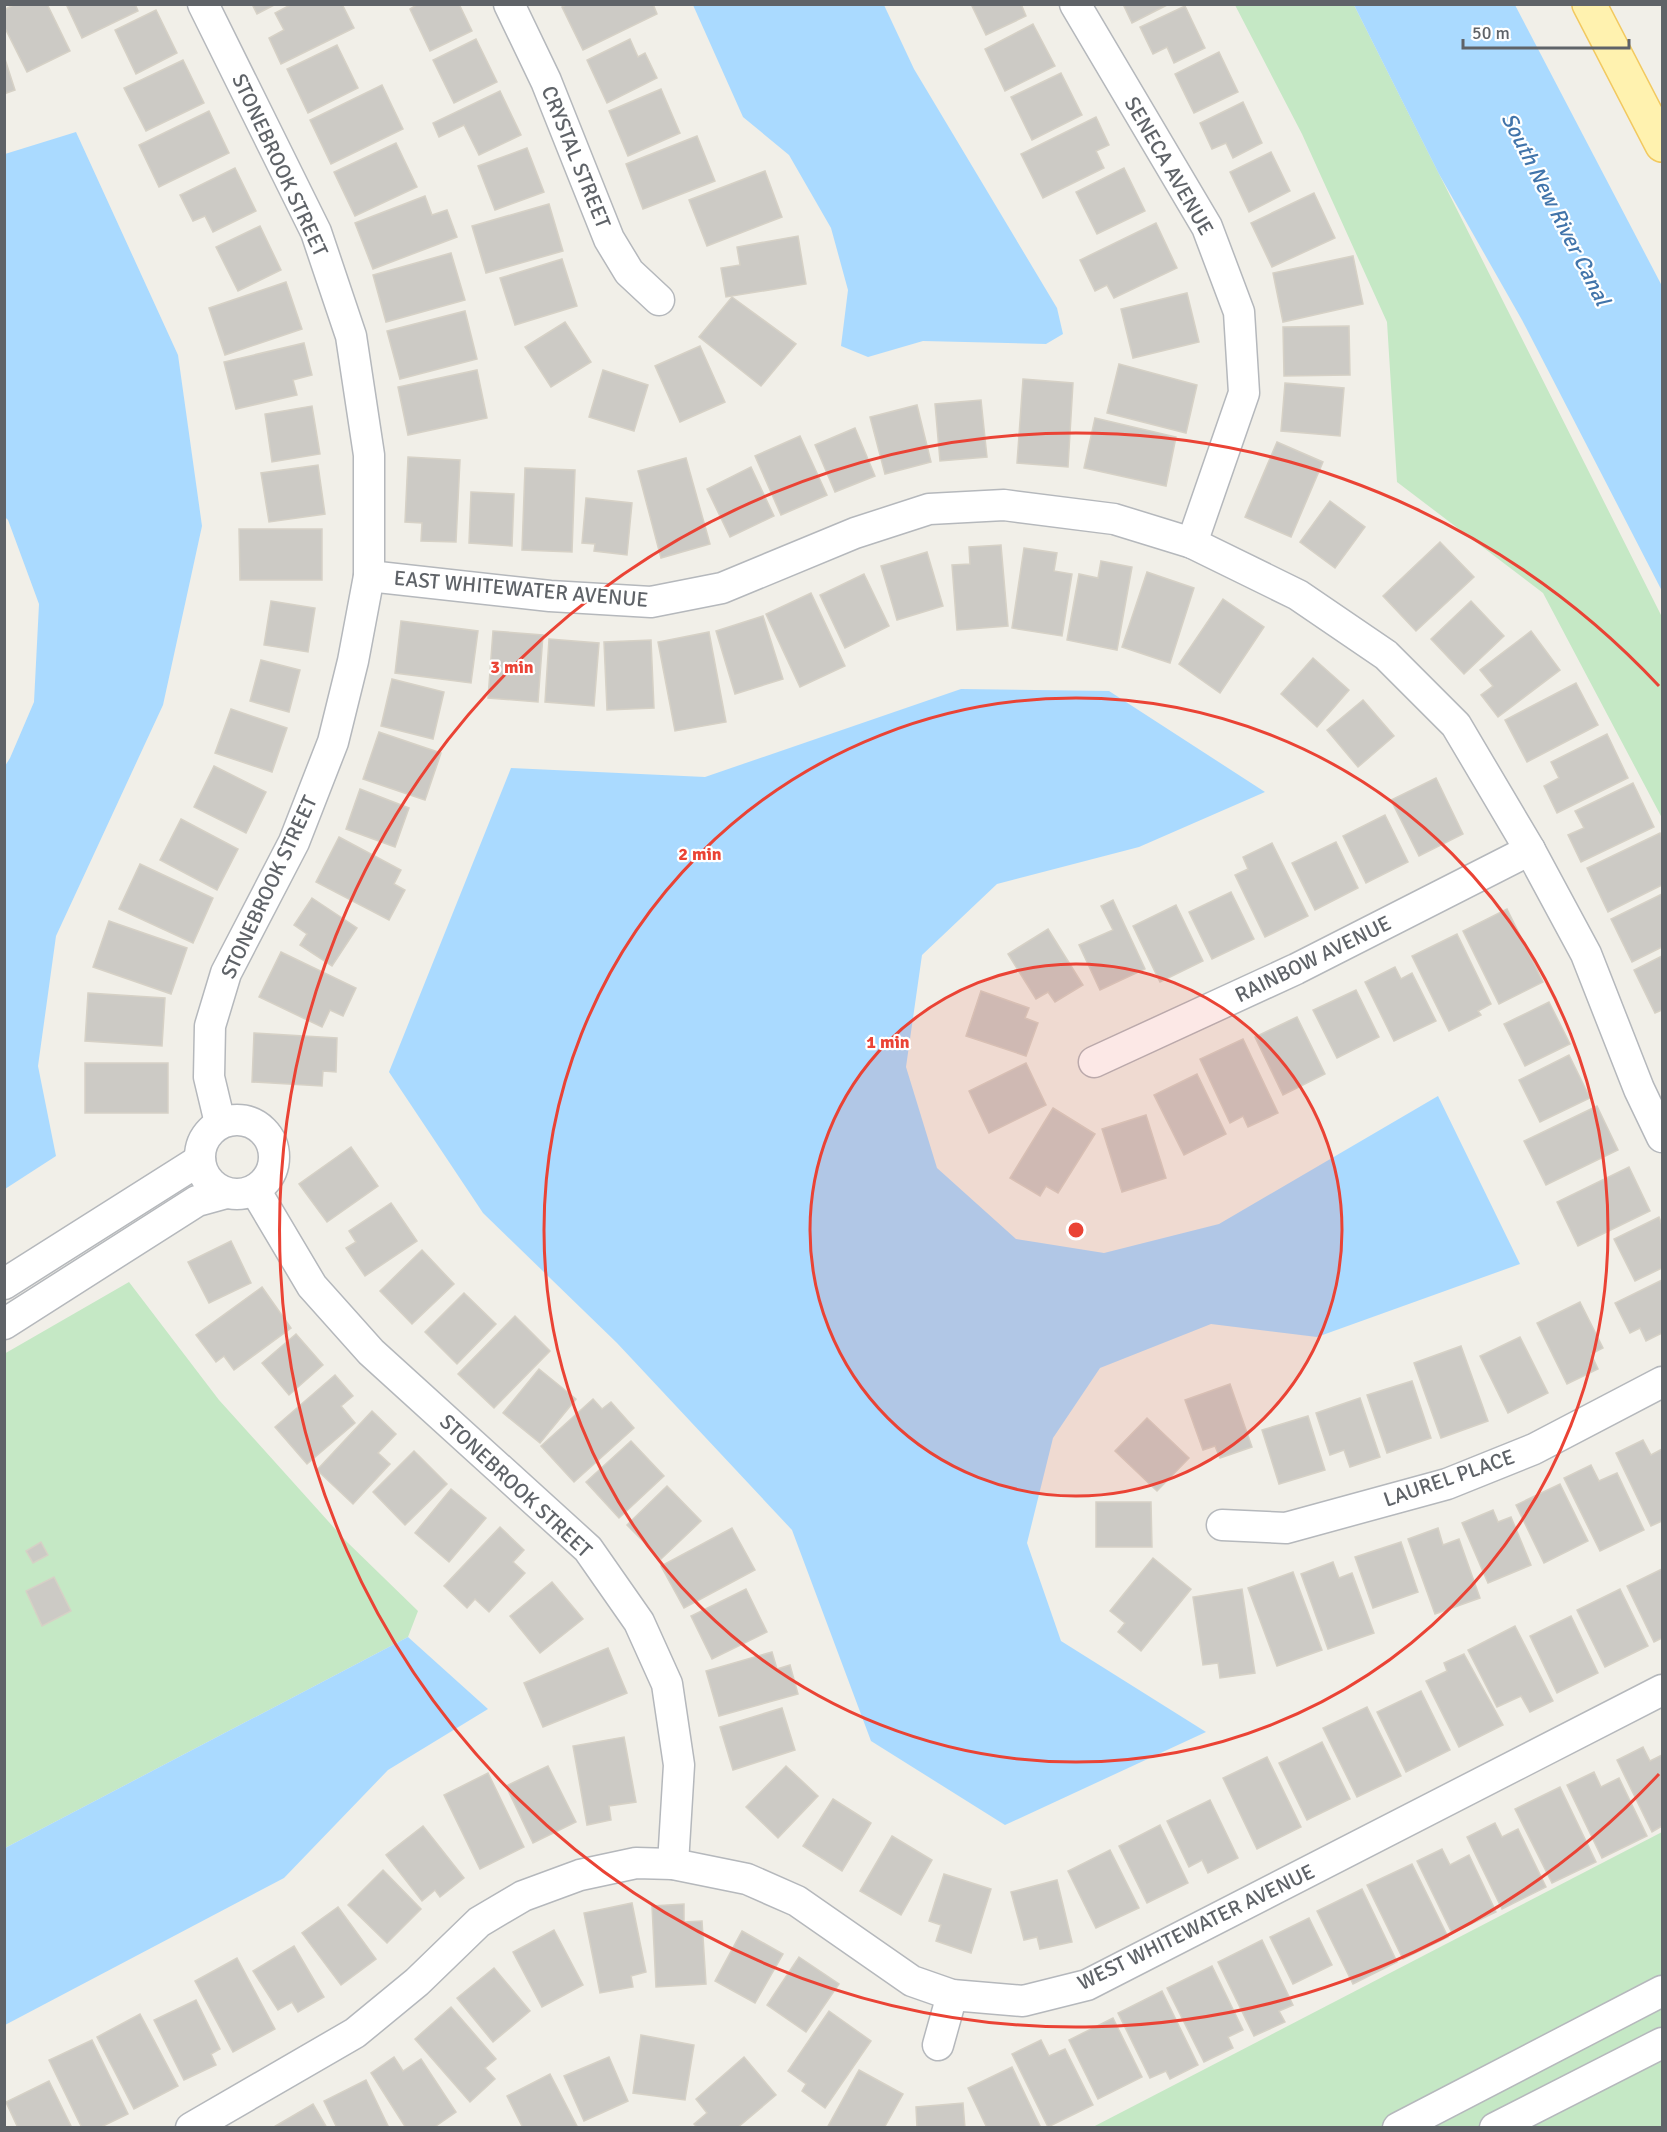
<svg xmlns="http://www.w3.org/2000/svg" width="1667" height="2132" viewBox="0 0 1667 2132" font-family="Signika,sans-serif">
  <rect width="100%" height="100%" fill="#f1efe8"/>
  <g fill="#c5e8c5">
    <polygon points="1235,5 1354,5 1662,617 1662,818 1543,593 1397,482 1387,322 1302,134"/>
    <polygon points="129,1282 219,1400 346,1541 418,1611 408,1637 5,1848 4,1354"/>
    <polygon points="1662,1832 1662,2127 1091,2128"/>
  </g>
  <g fill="#aadaff">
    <polygon points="693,5 884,5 914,69 1057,308 1063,334 1046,344 923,341 868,357 841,346 848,290 831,228 789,155 743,117"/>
    <polygon points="1354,5 1515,5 1662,286 1662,591 1522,320 1439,174"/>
    <polygon points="76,132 178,355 202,526 163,705 56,936 38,1066 56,1156 5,1189 5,766 10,758 34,702 39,604 8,520 5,517 5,154"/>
    <polygon points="961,689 1109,691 1265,792 1139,847 997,884 922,955 906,1067 937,1168 1016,1239 1104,1253 1219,1224 1438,1096 1520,1264 1317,1337 1211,1324 1100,1368 1053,1438 1027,1543 1061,1641 1206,1732 1005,1825 871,1741 792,1530 617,1343 483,1213 389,1072 511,768 705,777"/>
    <polygon points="408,1637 488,1709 388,1770 284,1878 5,2025 5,1848"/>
  </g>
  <g fill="#cccac5" stroke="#d6d1c6" stroke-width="1.5">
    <polygon points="15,4 47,4 70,51 27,72 4,26 4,10"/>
    <polygon points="66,4 135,4 138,11 82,38"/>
    <polygon points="252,4 276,4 257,14"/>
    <polygon points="292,4 342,4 354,28 281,64 269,38 284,30 275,13"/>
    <polygon points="418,4 459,4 472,31 430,51 410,9"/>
    <polygon points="568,4 653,4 657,14 583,50 562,7"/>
    <polygon points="971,4 1021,4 1026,16 986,35"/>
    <polygon points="1123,4 1169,4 1132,23"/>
    <polygon points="1185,6 1205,48 1174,63 1167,47 1153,54 1140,27"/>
    <polygon points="156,10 177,53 136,74 115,30"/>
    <polygon points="1033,24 1055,66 1005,91 985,49"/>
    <polygon points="476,39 497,82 454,103 433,60"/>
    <polygon points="630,39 638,57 645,53 657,78 607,103 587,60"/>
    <polygon points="337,45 358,88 308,113 287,69"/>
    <polygon points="1219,52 1238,92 1194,113 1175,74"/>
    <polygon points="4,56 15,90 4,94"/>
    <polygon points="183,60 204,103 146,131 124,88"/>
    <polygon points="1061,73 1082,115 1032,140 1011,97"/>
    <polygon points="382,85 403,129 331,164 310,120"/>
    <polygon points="661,89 680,133 628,156 609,111"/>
    <polygon points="500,91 521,135 479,155 464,125 439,137 433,123"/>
    <polygon points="1243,102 1262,143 1233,158 1226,143 1212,149 1200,123"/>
    <polygon points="209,111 229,153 159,187 139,145"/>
    <polygon points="1096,117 1109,145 1096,151 1104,168 1043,198 1021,154"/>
    <polygon points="697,136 715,181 643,209 626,164"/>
    <polygon points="396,143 417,187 355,216 334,172"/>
    <polygon points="527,148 544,192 495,210 478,166"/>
    <polygon points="1271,152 1290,191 1249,212 1230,172"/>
    <polygon points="235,168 256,211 213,232 205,216 193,221 180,195"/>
    <polygon points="1124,168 1145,211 1097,234 1076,192"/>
    <polygon points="765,171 782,217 707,246 689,200"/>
    <polygon points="1314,193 1335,238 1272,267 1251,223"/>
    <polygon points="425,196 432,215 447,210 457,237 373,269 355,223"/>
    <polygon points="549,204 563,251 486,273 472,226"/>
    <polygon points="1156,223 1177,268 1114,298 1107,285 1095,291 1080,260"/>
    <polygon points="260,226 281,270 238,291 216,247"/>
    <polygon points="798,236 806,284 726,297 721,268 740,265 737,247"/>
    <polygon points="451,253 465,300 386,322 373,275"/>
    <polygon points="1353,256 1363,304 1283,322 1273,273"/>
    <polygon points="562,259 577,306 515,325 500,278"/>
    <polygon points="286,282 302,329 225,355 209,308"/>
    <polygon points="1187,293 1199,342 1133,358 1121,309"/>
    <polygon points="732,297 796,344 761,386 699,337"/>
    <polygon points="465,311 477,359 400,379 387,331"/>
    <polygon points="565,322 591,362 551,387 525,347"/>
    <polygon points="1349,326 1350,375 1284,376 1283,327"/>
    <polygon points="304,343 312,375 293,380 297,395 236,409 224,362"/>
    <polygon points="700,346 725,402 680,422 655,366"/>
    <polygon points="1119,364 1197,385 1186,433 1107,413"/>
    <polygon points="477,370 487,418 408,435 398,387"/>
    <polygon points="603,370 648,385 634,431 589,417"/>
    <polygon points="1023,379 1073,383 1068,467 1017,463"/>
    <polygon points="1285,383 1344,388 1340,436 1281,431"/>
    <polygon points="981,400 987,457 940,461 935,404"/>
    <polygon points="917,405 931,462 885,474 870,417"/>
    <polygon points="312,406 320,454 272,462 265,414"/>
    <polygon points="1095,418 1176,437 1166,486 1084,468"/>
    <polygon points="855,428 875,476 835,492 815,445"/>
    <polygon points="800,436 827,495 781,515 755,456"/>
    <polygon points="1277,442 1323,462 1291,537 1245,517"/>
    <polygon points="408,457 460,460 456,542 421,541 422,523 405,522"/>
    <polygon points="686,458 710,544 661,558 638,471"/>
    <polygon points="318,465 325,514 269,522 261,473"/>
    <polygon points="751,467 774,516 730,537 707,489"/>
    <polygon points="525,468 575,470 572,552 522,550"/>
    <polygon points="471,492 514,494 512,546 469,543"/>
    <polygon points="586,498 632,503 627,555 594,551 595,544 582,543"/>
    <polygon points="1330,501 1365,527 1335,568 1300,542"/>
    <polygon points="239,529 322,529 322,580 240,580"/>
    <polygon points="1440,542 1474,577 1416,631 1383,596"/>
    <polygon points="1001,545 1008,626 957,630 952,565 970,564 969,547"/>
    <polygon points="1024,548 1057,553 1054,571 1072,574 1062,636 1012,628"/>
    <polygon points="927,552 943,606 897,620 881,566"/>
    <polygon points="1101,561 1132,567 1117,650 1067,640 1079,574 1098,578"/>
    <polygon points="1147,572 1194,588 1170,663 1122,647"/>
    <polygon points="864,574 889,626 845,648 820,595"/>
    <polygon points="811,593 845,666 800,687 766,614"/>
    <polygon points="1223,599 1264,627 1220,693 1179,664"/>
    <polygon points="271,601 315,608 308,652 264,645"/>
    <polygon points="1471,601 1504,636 1464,674 1431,639"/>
    <polygon points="763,616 783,679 735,694 716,631"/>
    <polygon points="401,621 478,631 471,683 395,673"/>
    <polygon points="493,631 543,635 538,702 488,698"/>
    <polygon points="1531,631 1560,670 1498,717 1481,695 1493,686 1480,670"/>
    <polygon points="709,632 726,722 675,731 658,642"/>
    <polygon points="549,639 599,643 594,706 545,702"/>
    <polygon points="651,640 654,708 607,710 604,642"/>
    <polygon points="1313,658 1349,690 1317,727 1281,694"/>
    <polygon points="261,660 300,670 289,712 250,701"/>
    <polygon points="392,679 444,692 433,739 381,726"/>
    <polygon points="1576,683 1598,725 1527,762 1505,720"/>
    <polygon points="1363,700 1394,736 1358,767 1327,730"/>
    <polygon points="231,709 287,728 272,772 215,753"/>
    <polygon points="379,732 441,753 425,800 363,779"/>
    <polygon points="1607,734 1628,778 1557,813 1544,786 1559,778 1551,762"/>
    <polygon points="214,766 266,792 246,833 194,807"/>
    <polygon points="1436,778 1463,834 1419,856 1391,800"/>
    <polygon points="1633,783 1654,827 1581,862 1568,835 1584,828 1575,811"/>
    <polygon points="360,789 409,808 395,847 346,829"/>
    <polygon points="1385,815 1408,862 1366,883 1343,836"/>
    <polygon points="181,819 238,849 217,890 160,860"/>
    <polygon points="1660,833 1662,838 1662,885 1608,912 1587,868"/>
    <polygon points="339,837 401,870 394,884 405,890 389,920 316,882"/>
    <polygon points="1336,842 1358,888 1315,910 1292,863"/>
    <polygon points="1272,843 1308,916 1265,937 1235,875 1248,869 1243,857"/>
    <polygon points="140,864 213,898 193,943 119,909"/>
    <polygon points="1231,892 1254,939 1212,959 1189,912"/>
    <polygon points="1662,894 1662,947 1632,962 1611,919"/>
    <polygon points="312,898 357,928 332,966 300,945 307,934 294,925"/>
    <polygon points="1113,900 1145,969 1100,990 1079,945 1113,930 1101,906"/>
    <polygon points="1176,905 1203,961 1160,982 1133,926"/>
    <polygon points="1507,909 1543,982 1499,1004 1463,931"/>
    <polygon points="109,921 187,948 171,994 93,967"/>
    <polygon points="1048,929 1083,985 1055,1002 1048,992 1036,999 1008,954"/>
    <polygon points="1457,934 1491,1004 1478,1011 1481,1015 1449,1031 1412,956"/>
    <polygon points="281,952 356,988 343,1016 330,1010 322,1027 259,997"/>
    <polygon points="1662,956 1662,1010 1655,1013 1634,970"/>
    <polygon points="1395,967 1401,979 1412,973 1436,1021 1394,1041 1365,982"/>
    <polygon points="1356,990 1379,1037 1337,1058 1313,1010"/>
    <polygon points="981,991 1029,1008 1025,1018 1038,1023 1026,1056 966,1036"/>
    <polygon points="88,993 165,998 162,1046 85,1041"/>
    <polygon points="1549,1002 1570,1044 1525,1066 1504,1024"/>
    <polygon points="1297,1017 1325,1074 1283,1095 1255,1037"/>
    <polygon points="254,1033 337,1038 336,1072 323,1071 322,1086 252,1082"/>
    <polygon points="1243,1039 1278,1113 1248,1127 1243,1116 1230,1123 1200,1059"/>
    <polygon points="1569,1055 1590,1098 1540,1122 1519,1080"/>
    <rect x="85" y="1063" width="83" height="50"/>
    <polygon points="1026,1063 1046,1105 989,1133 969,1091"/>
    <polygon points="1197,1074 1226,1134 1184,1155 1154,1095"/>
    <polygon points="1597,1106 1618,1150 1546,1185 1524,1141"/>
    <polygon points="1053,1108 1095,1134 1058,1193 1046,1186 1040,1196 1010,1178"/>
    <polygon points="1146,1115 1166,1178 1122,1192 1102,1129"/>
    <polygon points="351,1147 378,1186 327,1222 299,1184"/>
    <polygon points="1629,1167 1650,1211 1578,1246 1557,1202"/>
    <polygon points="391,1203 417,1241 365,1276 346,1248 356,1242 349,1231"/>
    <polygon points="1659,1217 1662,1225 1662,1268 1635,1281 1614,1239"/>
    <polygon points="231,1241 251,1283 209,1303 188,1262"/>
    <polygon points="422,1250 454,1284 412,1324 380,1291"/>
    <polygon points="1662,1280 1662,1333 1646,1341 1640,1328 1630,1333 1615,1303"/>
    <polygon points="262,1287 291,1328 234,1370 224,1356 216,1362 196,1335"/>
    <polygon points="464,1293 496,1324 457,1364 425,1332"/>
    <polygon points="1580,1302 1603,1348 1591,1354 1598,1369 1567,1384 1537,1323"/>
    <polygon points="515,1316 550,1351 494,1408 458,1374"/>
    <polygon points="296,1334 323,1365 289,1395 262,1363"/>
    <polygon points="1520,1337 1548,1393 1508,1413 1480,1356"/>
    <polygon points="1461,1346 1488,1421 1441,1438 1414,1363"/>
    <polygon points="539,1369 576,1399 540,1443 503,1413"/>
    <polygon points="335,1375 353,1396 341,1406 355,1423 307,1464 275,1427"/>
    <polygon points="1412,1381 1431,1438 1387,1453 1367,1395"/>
    <polygon points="1230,1384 1252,1447 1220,1458 1215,1446 1203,1450 1185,1400"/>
    <polygon points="1360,1398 1380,1457 1350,1467 1344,1450 1330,1455 1316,1413"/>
    <polygon points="593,1399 602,1409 611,1402 634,1428 574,1482 541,1446"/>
    <polygon points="372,1411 396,1434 378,1453 390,1464 353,1504 317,1470"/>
    <polygon points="1308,1416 1325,1470 1279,1484 1262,1430"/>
    <polygon points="1147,1418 1189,1458 1157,1491 1115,1451"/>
    <polygon points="1643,1440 1651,1455 1662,1449 1662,1521 1651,1526 1616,1453"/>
    <polygon points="631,1441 664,1476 619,1518 586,1482"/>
    <polygon points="414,1451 447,1484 405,1525 373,1492"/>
    <polygon points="1591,1465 1599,1481 1617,1473 1644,1530 1600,1551 1564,1478"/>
    <polygon points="1560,1484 1588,1541 1544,1563 1516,1505"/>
    <polygon points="667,1486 701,1521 661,1559 627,1525"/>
    <polygon points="451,1489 486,1518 449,1562 415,1533"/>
    <polygon points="1096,1502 1151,1502 1152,1547 1096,1547"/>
    <polygon points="1493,1510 1498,1522 1511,1517 1531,1565 1488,1583 1462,1523"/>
    <polygon points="500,1527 524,1550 513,1562 525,1573 489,1612 475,1599 467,1608 444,1586"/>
    <polygon points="732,1528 755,1570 684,1608 661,1566"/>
    <polygon points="1438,1528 1443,1545 1459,1539 1480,1598 1435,1614 1408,1539"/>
    <polygon points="41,1542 48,1555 33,1563 26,1551"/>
    <polygon points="1401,1542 1418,1592 1373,1608 1355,1557"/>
    <polygon points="1153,1558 1191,1589 1141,1651 1118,1632 1125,1623 1110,1611"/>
    <polygon points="1333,1562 1339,1578 1352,1573 1374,1633 1328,1649 1301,1574"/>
    <polygon points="1662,1569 1662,1638 1654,1642 1627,1586"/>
    <polygon points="1293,1572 1322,1650 1277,1666 1248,1588"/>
    <polygon points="54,1577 71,1611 42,1626 26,1591"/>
    <polygon points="552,1582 583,1619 540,1653 510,1616"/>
    <polygon points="746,1589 767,1632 712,1659 691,1616"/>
    <polygon points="1242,1589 1255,1673 1220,1678 1218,1663 1203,1665 1193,1597"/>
    <polygon points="1620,1589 1648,1646 1605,1667 1577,1610"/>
    <polygon points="1571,1616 1598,1673 1557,1693 1530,1636"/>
    <polygon points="1515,1626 1553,1701 1530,1712 1521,1696 1497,1707 1468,1650"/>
    <polygon points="608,1648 627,1693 543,1727 524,1683"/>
    <polygon points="772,1652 777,1669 790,1665 798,1694 719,1716 706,1671"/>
    <polygon points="1464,1654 1503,1725 1459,1747 1426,1681 1447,1671 1444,1663"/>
    <polygon points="1421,1691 1450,1750 1406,1772 1377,1712"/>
    <polygon points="1367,1707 1401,1776 1357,1797 1323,1728"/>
    <polygon points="782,1708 795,1750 733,1770 720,1727"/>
    <polygon points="624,1737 636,1802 609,1806 611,1820 587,1825 573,1746"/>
    <polygon points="1322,1742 1350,1799 1307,1820 1279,1763"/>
    <polygon points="1643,1747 1650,1761 1662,1755 1662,1826 1652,1832 1617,1760"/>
    <polygon points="1267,1757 1301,1827 1257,1849 1223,1778"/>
    <polygon points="548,1766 576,1822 533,1843 506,1786"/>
    <polygon points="786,1766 818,1796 778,1838 746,1807"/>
    <polygon points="1594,1772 1601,1787 1619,1778 1647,1836 1602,1858 1567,1785"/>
    <polygon points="488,1773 524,1847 480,1869 444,1795"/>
    <polygon points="1560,1787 1596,1862 1552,1883 1515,1809"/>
    <polygon points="833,1799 871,1823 842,1871 803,1846"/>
    <polygon points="1210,1800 1238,1858 1208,1873 1202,1860 1189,1867 1167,1821"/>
    <polygon points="1495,1823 1502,1837 1518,1829 1546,1887 1502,1909 1467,1837"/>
    <polygon points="1160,1825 1188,1883 1147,1903 1119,1846"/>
    <polygon points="423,1826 464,1878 440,1897 435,1890 422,1901 386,1855"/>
    <polygon points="892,1836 932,1860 901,1915 860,1891"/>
    <polygon points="1442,1849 1450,1865 1469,1855 1496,1912 1452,1933 1417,1861"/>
    <polygon points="1110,1850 1139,1908 1096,1928 1068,1871"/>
    <polygon points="1412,1864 1448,1937 1403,1959 1367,1885"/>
    <polygon points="383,1870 421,1909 387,1943 348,1905"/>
    <polygon points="944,1874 991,1889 971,1953 936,1941 941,1925 929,1921"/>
    <polygon points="1057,1880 1072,1942 1040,1949 1037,1937 1024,1940 1011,1892"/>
    <polygon points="1362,1889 1397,1962 1353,1984 1317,1911"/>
    <polygon points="632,1903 646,1972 631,1976 633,1987 600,1993 584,1913"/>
    <polygon points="684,1904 684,1922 702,1921 706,1984 656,1987 652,1906"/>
    <polygon points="338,1907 376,1959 341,1985 302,1933"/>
    <polygon points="1309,1918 1332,1965 1293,1984 1270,1937"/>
    <polygon points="554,1930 583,1985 542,2007 513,1952"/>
    <polygon points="742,1931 783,1954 755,2003 715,1981"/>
    <polygon points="1262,1940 1293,2005 1279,2011 1285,2022 1254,2036 1218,1962"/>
    <polygon points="294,1946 324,1997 298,2012 292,2002 278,2010 253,1971"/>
    <polygon points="799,1957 839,1984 806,2032 767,2005"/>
    <polygon points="237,1958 275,2029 233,2052 195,1981"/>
    <polygon points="1212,1966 1243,2030 1228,2037 1233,2048 1204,2062 1167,1988"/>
    <polygon points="494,1968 530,2011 493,2042 457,1998"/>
    <polygon points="1162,1991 1198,2065 1170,2079 1166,2071 1150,2078 1118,2013"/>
    <polygon points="196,2000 220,2049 211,2054 216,2065 184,2080 154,2020"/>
    <polygon points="451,2007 496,2059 485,2068 495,2079 470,2102 415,2039"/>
    <polygon points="829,2011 871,2041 825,2108 802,2091 806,2084 788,2071"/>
    <polygon points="140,2014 178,2086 134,2109 97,2037"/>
    <polygon points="1113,2018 1142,2077 1098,2099 1069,2040"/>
    <polygon points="641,2035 694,2045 685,2100 633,2093"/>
    <polygon points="92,2040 128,2114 99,2128 82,2128 49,2060"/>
    <polygon points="1041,2040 1049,2056 1065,2049 1093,2105 1048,2127 1012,2054"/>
    <polygon points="394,2057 403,2071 421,2059 456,2112 433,2128 406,2128 371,2073"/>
    <polygon points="609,2057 628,2101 584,2121 564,2076"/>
    <polygon points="744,2057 776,2095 737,2128 698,2128 694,2124 707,2113 696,2099"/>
    <polygon points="1012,2067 1041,2128 987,2128 968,2088"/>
    <polygon points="859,2070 903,2094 884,2128 827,2128"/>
    <polygon points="550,2074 578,2128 523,2128 507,2096"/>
    <polygon points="366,2080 389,2128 337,2128 324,2101"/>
    <polygon points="49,2081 72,2128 18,2128 6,2102"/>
    <polygon points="963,2103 965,2128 917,2128 916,2107"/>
    <polygon points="313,2104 327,2128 272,2128"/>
  </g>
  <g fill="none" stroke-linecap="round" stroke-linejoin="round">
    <g stroke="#b5b8bc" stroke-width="33">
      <g id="minor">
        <polyline points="203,4 316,232 351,336 369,455 369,576 353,661 333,742 294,842 226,973 210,1026 209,1077 220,1123"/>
        <polyline points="509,4 546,81 609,239 629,272 659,300"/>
        <polyline points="1075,4 1207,227 1239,312 1244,393 1192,543"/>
        <polyline points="369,576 550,596 651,602 722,588 855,533 929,509 1004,505 1114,519 1192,543 1298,595 1386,655 1456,725 1530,850 1586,954 1639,1089 1662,1137"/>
        <polyline points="1094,1062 1296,969 1530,850"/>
        <circle cx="237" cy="1157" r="37"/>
        <polyline points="255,1190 312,1286 371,1352 588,1549 639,1622 667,1684 679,1765 673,1864"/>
        <polyline points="4,1284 200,1160"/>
        <polyline points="4,1324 197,1201 226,1193"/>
        <polyline points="1222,1525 1286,1528 1447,1484 1534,1449 1662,1382"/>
        <polyline points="938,2045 952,1995"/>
        <polyline points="191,2128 355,2033 417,1982 479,1922 523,1896 580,1875 636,1863 673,1864 747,1879 797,1901 912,1981 952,1995 1023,2001 1087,1985 1662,1690"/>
        <polyline points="1398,2128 1662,1991"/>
        <polyline points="1495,2128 1662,2043"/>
      </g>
    </g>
    <g stroke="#f2c960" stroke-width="36">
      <polyline id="major" points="1589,4 1662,145"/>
    </g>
    <use href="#minor" stroke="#fff" stroke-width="30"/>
    <use href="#major" stroke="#fff2af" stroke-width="33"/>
  </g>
  <circle cx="1076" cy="1230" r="266" fill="#ea4335" fill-opacity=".12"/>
  <g fill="none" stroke="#ea4335" stroke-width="3">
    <circle cx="1076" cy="1230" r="266"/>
    <circle cx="1076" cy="1230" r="532"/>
    <path d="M1659 1774A797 797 0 1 1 1659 686"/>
  </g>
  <g text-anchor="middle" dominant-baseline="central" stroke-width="4.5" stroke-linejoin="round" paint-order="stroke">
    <g font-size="21" fill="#5f6368" stroke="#fff">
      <text transform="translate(576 157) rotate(68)">CRYSTAL STREET</text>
      <text transform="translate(280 165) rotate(65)">STONEBROOK STREET</text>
      <text transform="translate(1169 166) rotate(60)">SENECA AVENUE</text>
      <text transform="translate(521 589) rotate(5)">EAST WHITEWATER AVENUE</text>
      <text transform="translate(269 887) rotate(-65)">STONEBROOK STREET</text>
      <text transform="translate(1313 959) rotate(-26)">RAINBOW AVENUE</text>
      <text transform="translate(1449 1478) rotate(-19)">LAUREL PLACE</text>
      <text transform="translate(516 1486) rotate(43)">STONEBROOK STREET</text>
      <text transform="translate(1196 1927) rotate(-26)">WEST WHITEWATER AVENUE</text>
    </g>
    <g font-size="22" font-style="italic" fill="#4174aa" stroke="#fff">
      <text transform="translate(1556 209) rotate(63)">South New River Canal</text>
    </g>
  </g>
  <circle cx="1076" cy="1230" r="9" fill="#ea4335" stroke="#fff" stroke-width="3"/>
  <g font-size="18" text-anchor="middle" font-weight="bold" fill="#ea4335" stroke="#fff" stroke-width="4.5" stroke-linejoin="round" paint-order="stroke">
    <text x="512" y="673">3 min</text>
    <text x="700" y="860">2 min</text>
    <text x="888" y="1048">1 min</text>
  </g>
  <rect width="1667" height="2132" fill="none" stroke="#5f6368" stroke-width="12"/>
  <path d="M1463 39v9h166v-9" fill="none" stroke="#5f6368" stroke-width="3"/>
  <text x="1472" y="39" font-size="18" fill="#5f6368" stroke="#ffffff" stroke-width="4.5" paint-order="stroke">50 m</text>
</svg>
